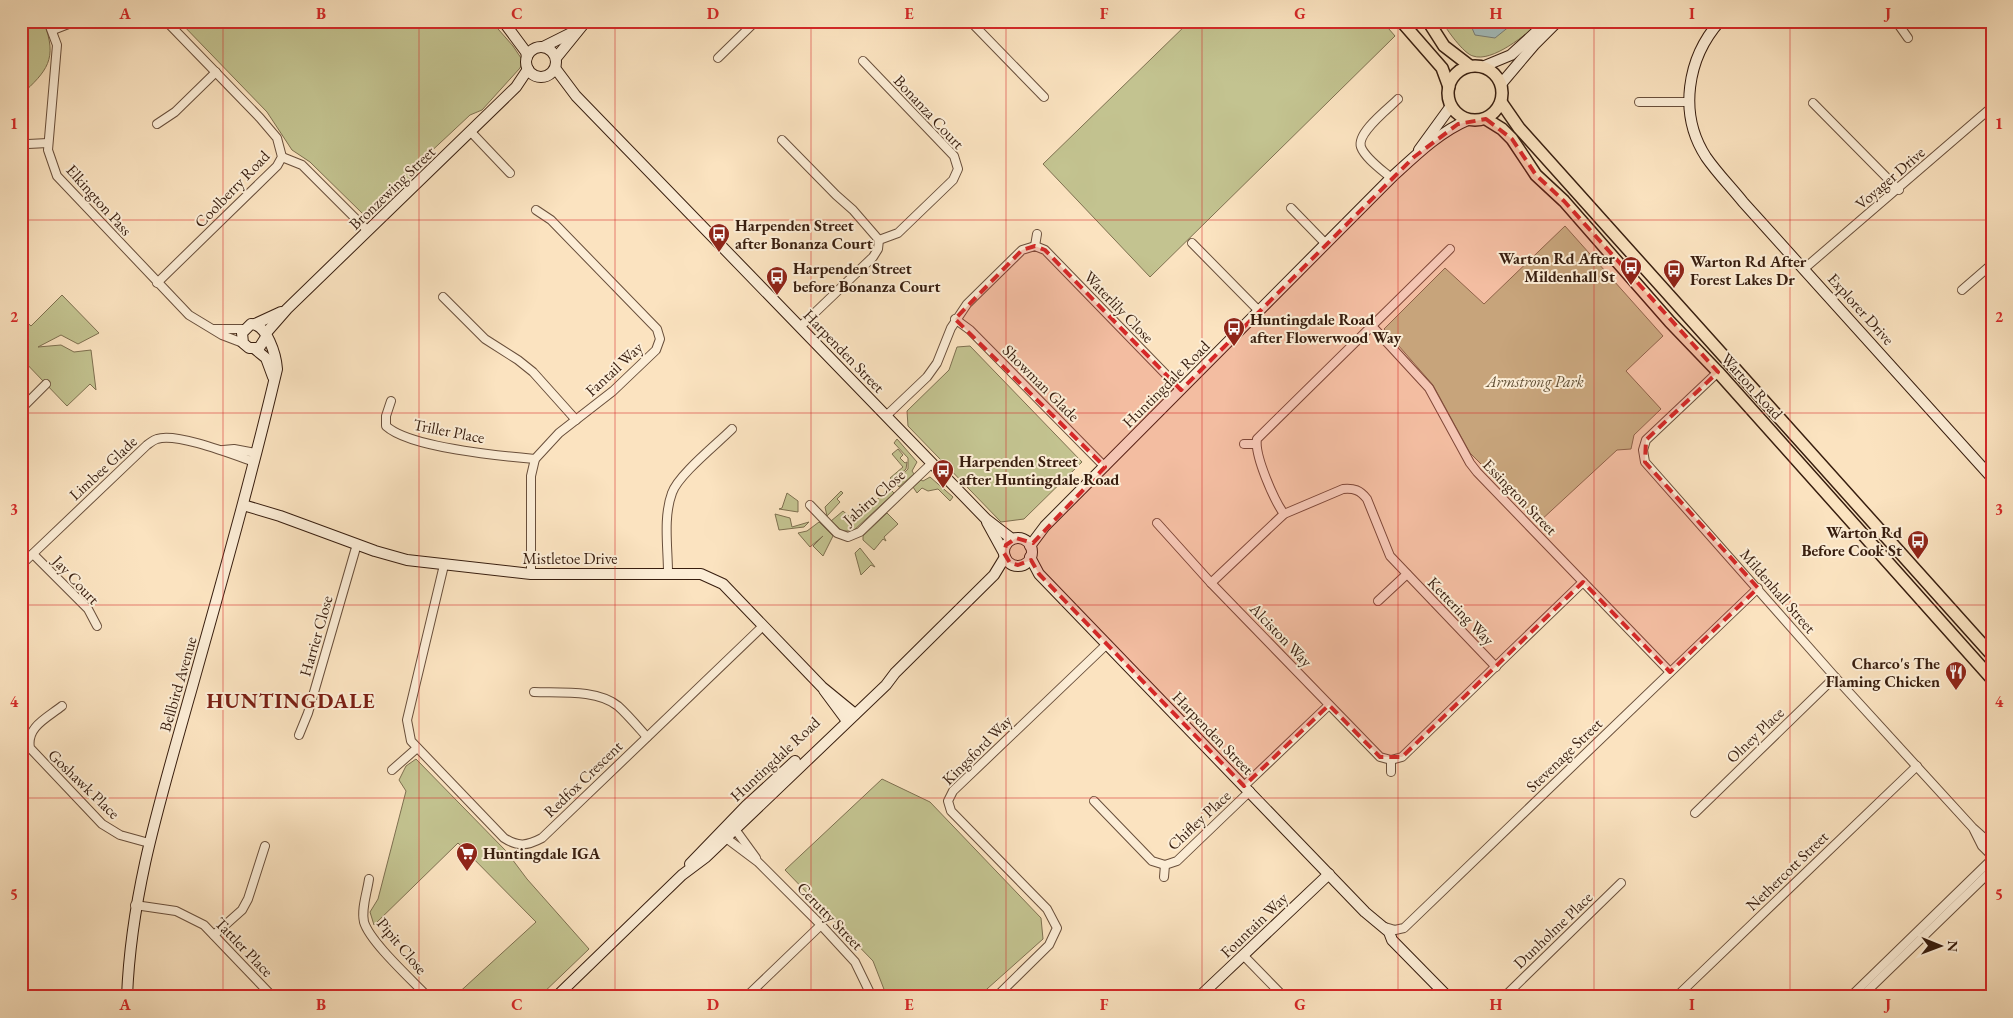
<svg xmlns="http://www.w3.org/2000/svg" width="2013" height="1018" viewBox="0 0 2013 1018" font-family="'EB Garamond',serif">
  <rect width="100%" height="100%" fill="#fbe3c0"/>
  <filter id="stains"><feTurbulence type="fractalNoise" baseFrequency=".004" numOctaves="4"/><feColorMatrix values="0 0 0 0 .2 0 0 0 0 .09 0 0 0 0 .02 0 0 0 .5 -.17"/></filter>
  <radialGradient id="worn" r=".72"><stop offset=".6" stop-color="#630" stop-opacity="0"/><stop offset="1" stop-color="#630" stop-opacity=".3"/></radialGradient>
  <g fill="#c3c390" stroke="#7e7050">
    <path d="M21 21H42L44 23C58 59 47 71 21 95Z"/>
    <polygon points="179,21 491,21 513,46 523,61 520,68 482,110 470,115 424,158 419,170 370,213 363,214 310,162 292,150 267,112"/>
    <polygon points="1190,21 1382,21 1395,36 1150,277 1043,164"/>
    <path d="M1442 21H1541C1527 34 1492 63 1473 56 1464 54 1446 29 1442 21Z"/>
    <polygon points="1565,226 1663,336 1626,371 1661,409 1634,435 1631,449 1617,450 1539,522 1470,453 1433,385 1384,329 1445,268 1484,304"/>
    <polygon points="62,295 99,333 78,344 61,335 38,347 61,345 74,352 91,350 96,390 90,384 67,406 21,358 21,317 31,326"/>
    <polygon points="970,346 1082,462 1024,519 1001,522 908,426 907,411 949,370 957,347"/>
    <polygon points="897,439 917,462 912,471 914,474 899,487 894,482 908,469 908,458 894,443"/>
    <polygon points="898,449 903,455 900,458 905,463 907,462 906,469 893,481 890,478 903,467 892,454"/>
    <polygon points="930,477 953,497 950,501 938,489 928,491 922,488 917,493 913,487 921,480 923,481"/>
    <polygon points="889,488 894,493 853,531 842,531 831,521 843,511 851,518 858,514 860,516"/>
    <polygon points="841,491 843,493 837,499 840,502 827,516 825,507"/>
    <polygon points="787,493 798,501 798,512 779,509 782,508"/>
    <polygon points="887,513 898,524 884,537 886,541 883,539 874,550 863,540 863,536"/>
    <polygon points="775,514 790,518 792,527 809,522 804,527 779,530"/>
    <polygon points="819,522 833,536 823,556 813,546 823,536 810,547 798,533 807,531"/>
    <polygon points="860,548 875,567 871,565 861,575 855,553"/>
    <polygon points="416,759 506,851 527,879 589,949 539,997 454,997 536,922 458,843 374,925 370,912 378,899 406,791 399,780 406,766"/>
    <polygon points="882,779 930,802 1041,918 1043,939 978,997 887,997 873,961 785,870"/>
  </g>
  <polygon fill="#a3bcbc" stroke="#787d77" points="1469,21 1516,21 1495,38 1475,35"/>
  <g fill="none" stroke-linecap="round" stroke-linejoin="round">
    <g stroke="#694f3b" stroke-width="10">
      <g id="street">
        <polyline points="48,21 57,45 48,150 57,176 189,315 222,335 243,343"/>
        <polyline points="970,21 1044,97"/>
        <polyline points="1118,21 1121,24"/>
        <polyline points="1896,21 1908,38"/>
        <polyline points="53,30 76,21"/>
        <polyline points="718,58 756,21"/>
        <polyline points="1639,102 1689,102"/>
        <polyline points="1813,103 1899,190"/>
        <polyline points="157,124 175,112 216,72"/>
        <polyline points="471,132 510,173"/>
        <polyline points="782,140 836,195 853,210 879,240"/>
        <polyline points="21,146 28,144 48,143"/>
        <polyline points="282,157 302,165 368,231"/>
        <path d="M1391 178C1382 170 1365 158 1361 147 1356 133 1389 108 1398 99"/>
        <polyline points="1291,208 1325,243"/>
        <polyline points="1192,243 1259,311"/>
        <polyline points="1035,246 1037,234"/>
        <polyline points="1805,268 1992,107"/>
        <polyline points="157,283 277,166 282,157 277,138 260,118 166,21"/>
        <polyline points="1962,290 1992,264"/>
        <polyline points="443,297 485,339 518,360 533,372 576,420"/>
        <polyline points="955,319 970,330 1105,467"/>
        <polyline points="1371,325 1429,388 1470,463 1477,472 1670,672"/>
        <polyline points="800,327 873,257 878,249 879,240 898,233 953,180 958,169 954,156 863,61"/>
        <polyline points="214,329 244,329"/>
        <polyline points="1718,372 1646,440 1643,450 1645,462 1835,677 1973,828 1992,845"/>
        <path d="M391 401 386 416V426C410 448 501 456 535 459"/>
        <polyline points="21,409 46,384"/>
        <polyline points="886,416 927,377 937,363 951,328 967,304 1022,250 1035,246 1045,250 1181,390"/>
        <polyline points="1244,444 1256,444"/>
        <polyline points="223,450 234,449 256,453"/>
        <polyline points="810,505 837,533 848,537 860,532 932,463"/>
        <path d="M1284 514C1274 500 1254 455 1257 439L1450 249"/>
        <polyline points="1157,523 1211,583 1380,757 1391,760 1402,757 1583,582"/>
        <polyline points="33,554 88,609 97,626"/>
        <path d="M21 565 147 445C150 443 153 440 157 439 176 432 234 455 254 462"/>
        <path d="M444 565 407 720 411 741 504 838C518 847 527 846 542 838L763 626"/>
        <path d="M668 573C668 548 663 517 672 493 678 475 717 444 732 429"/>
        <polyline points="531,574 531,476 535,459 559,433 613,391 656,350 660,339 657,329 551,220 536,210"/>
        <path d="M1211 583 1284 514 1343 489C1354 488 1360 490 1367 499L1390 556 1496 667"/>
        <polyline points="1378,601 1407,574"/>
        <path d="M534 692C559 693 597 689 618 706 628 715 638 727 647 737"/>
        <path d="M62 706C47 718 26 727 30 748L102 824 120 835 149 843"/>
        <polyline points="299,735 308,713 357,544"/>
        <polyline points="392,770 417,748"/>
        <polyline points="1391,772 1391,760"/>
        <polyline points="1244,786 1329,705"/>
        <polyline points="1094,801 1152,861 1165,865 1177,861 1250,791"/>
        <polyline points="1695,813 1835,677"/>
        <polyline points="732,825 756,858"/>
        <polyline points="1974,830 1982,846 1992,856"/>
        <polyline points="722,835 758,862 821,925 855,962 872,997"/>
        <polyline points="1164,877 1165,865"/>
        <path d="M369 879C367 893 361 909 364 922 370 942 412 980 428 997"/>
        <polyline points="135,905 176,911 204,925 273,997"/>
        <polyline points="1385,927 1395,930 1404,928 1758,588"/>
        <polyline points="214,935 242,910 248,899 265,846"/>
        <polyline points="1244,956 1284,997"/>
        <polyline points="746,997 821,925"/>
        <polyline points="996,997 1049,945 1057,928 1047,909 951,811 948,801 953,791 1107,644"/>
        <polyline points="1504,997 1621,883"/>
        <polyline points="1676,997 1917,766"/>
        <polyline points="1850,997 1992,859"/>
        <polyline points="1861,997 1992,870"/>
      </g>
    </g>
    <g stroke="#381e0f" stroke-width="12">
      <g id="secondary">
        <polyline points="503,21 526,52 527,57"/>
        <path d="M1720 21C1687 58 1678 114 1706 157 1717 173 1731 187 1743 202L1992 478"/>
        <polyline points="543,47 573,32"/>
        <circle cx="541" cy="62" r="15"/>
        <polyline points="556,58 586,21"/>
        <polyline points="1482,67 1511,55 1548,21"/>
        <polyline points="555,68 576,96 986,519 1012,539"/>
        <polyline points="1501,84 1534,45 1558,21"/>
        <polyline points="1419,150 1451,106"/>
        <polyline points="255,324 281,312"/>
        <polyline points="266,333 287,309 516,87 528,69"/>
        <polyline points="255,349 266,358 273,377"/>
        <polyline points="243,505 280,516 375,551 407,560 531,574 701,574 723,584 822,687 855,714"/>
        <polyline points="987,522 1004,553"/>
        <circle cx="1018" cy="552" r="14"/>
        <path d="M1030 546 1045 526 1391 178C1414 157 1439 132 1468 120"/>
        <polyline points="1030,557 1039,574 1365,912 1389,932 1392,940 1448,997"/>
        <polyline points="824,690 847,721"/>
        <polyline points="690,864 746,806 795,761"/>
        <path d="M127 997C131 892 161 798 189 698 220 588 251 479 277 369 276 355 267 324 251 324L242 333 243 343 249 348H259L266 337"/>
        <polyline points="556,997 682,875 706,857 886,685 895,673 994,575 1005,557"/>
        <polyline points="1199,997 1329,874"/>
      </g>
    </g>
    <g stroke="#381e0f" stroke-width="14">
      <g id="primary">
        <polyline points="1401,21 1442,68 1449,87"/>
        <polyline points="1428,21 1444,46 1470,66"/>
        <circle cx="1475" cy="93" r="27"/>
        <polyline points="1501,102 1519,128 1992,655"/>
        <polyline points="1486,119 1502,129 1512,139 1536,175 1564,201 1670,322 1718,372 1992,679"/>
      </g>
    </g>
    <use href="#street" stroke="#fcedd6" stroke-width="8"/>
    <use href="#secondary" stroke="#fcedd6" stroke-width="10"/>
    <use href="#primary" stroke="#fbe3c0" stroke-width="11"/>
  </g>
  <path fill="#d62828" fill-opacity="0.2" stroke="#d62828" stroke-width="4" stroke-dasharray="10 6" stroke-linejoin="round" d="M1486 119 1512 139 1536 175 1564 201 1718 372 1646 440 1645 462 1758 588 1670 672 1583 582 1402 757H1380L1329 705 1244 786 1039 574 1031 560 1018 565 1010 563 1004 553 1006 545 1016 538 1033 543 1105 467 955 319 1022 250 1035 246 1045 250 1181 390 1414 157 1458 124Z"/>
  <path fill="none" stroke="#d62828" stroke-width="1" stroke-opacity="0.55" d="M223 21V997M419 21V997M615 21V997M811 21V997M1006 21V997M1202 21V997M1398 21V997M1594 21V997M1790 21V997M21 220H1992M21 413H1992M21 605H1992M21 798H1992"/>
  <defs>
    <g id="bus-pin" transform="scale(1.125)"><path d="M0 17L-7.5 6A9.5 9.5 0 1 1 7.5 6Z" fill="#8f2418" stroke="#fcedd6"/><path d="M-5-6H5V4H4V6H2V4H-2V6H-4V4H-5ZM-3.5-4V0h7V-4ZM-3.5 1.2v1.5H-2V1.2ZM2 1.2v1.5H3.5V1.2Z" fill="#fff"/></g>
    <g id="restaurant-pin" transform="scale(1.125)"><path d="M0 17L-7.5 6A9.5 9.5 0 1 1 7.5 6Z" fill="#8f2418" stroke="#fcedd6"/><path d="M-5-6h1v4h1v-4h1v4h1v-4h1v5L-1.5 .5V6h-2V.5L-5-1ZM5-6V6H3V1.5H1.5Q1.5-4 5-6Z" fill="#fff"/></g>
    <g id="supermarket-pin" transform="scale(1.125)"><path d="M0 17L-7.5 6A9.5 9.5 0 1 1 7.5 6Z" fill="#8f2418" stroke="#fcedd6"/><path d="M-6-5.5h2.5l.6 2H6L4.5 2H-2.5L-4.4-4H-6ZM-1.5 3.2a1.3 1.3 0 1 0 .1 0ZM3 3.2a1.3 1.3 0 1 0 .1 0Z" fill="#fff"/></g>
  </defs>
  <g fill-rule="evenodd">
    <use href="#bus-pin" x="719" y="234"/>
    <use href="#bus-pin" x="1631" y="267"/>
    <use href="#bus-pin" x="1674" y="270"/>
    <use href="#bus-pin" x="777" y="277"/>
    <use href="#bus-pin" x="1234" y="328"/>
    <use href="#bus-pin" x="943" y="470"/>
    <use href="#bus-pin" x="1918" y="541"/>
    <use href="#restaurant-pin" x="1956" y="672"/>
    <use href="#supermarket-pin" x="467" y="853"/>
  </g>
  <g text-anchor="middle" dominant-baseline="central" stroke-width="4" stroke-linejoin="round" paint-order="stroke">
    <g font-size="16" fill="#381e0f" stroke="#fcedd6">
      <text transform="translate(929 112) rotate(47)">Bonanza Court</text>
      <text transform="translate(1890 178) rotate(-41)">Voyager Drive</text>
      <text transform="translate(392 188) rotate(-44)">Bronzewing Street</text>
      <text transform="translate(232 189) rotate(-46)">Coolberry Road</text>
      <text transform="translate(99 200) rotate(48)">Elkington Pass</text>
      <text transform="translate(1119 307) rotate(46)">Waterlily Close</text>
      <text transform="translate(1861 309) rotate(48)">Explorer Drive</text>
      <text transform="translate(844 351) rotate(46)">Harpenden Street</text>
      <text transform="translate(614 369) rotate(-43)">Fantail Way</text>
      <text transform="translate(1041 383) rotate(45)">Showman Glade</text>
      <text transform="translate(1166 384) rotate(-45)">Huntingdale Road</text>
      <text transform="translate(1752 386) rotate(48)">Warton Road</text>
      <text transform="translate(449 431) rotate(11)">Triller Place</text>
      <text transform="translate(103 468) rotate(-43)">Limbee Glade</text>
      <text transform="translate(874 497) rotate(-41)">Jabiru Close</text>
      <text transform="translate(1520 497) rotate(46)">Essington Street</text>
      <text x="570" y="558">Mistletoe Drive</text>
      <text transform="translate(76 580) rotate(47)">Jay Court</text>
      <text transform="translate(1778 591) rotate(49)">Mildenhall Street</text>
      <text transform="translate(1461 611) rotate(46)">Kettering Way</text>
      <text transform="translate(1281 635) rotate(46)">Alciston Way</text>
      <text transform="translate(316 636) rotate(-74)">Harrier Close</text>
      <text transform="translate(178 684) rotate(-74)">Bellbird Avenue</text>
      <text transform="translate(1213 733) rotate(46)">Harpenden Street</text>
      <text transform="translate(1755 735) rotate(-44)">Olney Place</text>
      <text transform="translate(977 750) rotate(-45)">Kingsford Way</text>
      <text transform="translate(1564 755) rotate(-44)">Stevenage Street</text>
      <text transform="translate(775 759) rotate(-43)">Huntingdale Road</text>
      <text transform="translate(583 779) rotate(-44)">Redfox Crescent</text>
      <text transform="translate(84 784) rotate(44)">Goshawk Place</text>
      <text transform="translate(1199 820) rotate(-43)">Chifley Place</text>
      <text transform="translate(1787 871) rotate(-44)">Nethercott Street</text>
      <text transform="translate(830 916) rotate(46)">Cerutty Street</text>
      <text transform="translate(1254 925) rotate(-44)">Fountain Way</text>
      <text transform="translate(1553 930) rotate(-44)">Dunholme Place</text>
      <text transform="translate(402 946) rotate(50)">Pipit Close</text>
      <text transform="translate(244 947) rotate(46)">Tattler Place</text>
    </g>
    <g font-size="16" font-weight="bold" fill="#381e0f" stroke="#fcedd6" text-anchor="start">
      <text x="735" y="225">Harpenden Street<tspan x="735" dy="18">after Bonanza Court</tspan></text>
      <text x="1615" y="258" text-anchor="end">Warton Rd After<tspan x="1615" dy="18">Mildenhall St</tspan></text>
      <text x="1690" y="261">Warton Rd After<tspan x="1690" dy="18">Forest Lakes Dr</tspan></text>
      <text x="793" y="268">Harpenden Street<tspan x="793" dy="18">before Bonanza Court</tspan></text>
      <text x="1250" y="319">Huntingdale Road<tspan x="1250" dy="18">after Flowerwood Way</tspan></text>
      <text x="959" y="461">Harpenden Street<tspan x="959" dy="18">after Huntingdale Road</tspan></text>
      <text x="1902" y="532" text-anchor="end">Warton Rd<tspan x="1902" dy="18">Before Cook St</tspan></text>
      <text x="1940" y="663" text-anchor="end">Charco's The<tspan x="1940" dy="18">Flaming Chicken</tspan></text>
      <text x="483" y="853">Huntingdale IGA</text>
    </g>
    <g font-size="16" font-style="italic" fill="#625036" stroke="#fcedd6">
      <text x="1535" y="381">Armstrong Park</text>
    </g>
    <g font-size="21" font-weight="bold" letter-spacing="1" fill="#7a1f14" stroke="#fcedd6">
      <text x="291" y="700">HUNTINGDALE</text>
    </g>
  </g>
  <rect width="2013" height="1018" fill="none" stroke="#fbe3c0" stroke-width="55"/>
  <g transform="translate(1940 946) rotate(91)" stroke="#fcedd6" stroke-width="4" paint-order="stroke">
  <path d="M0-4L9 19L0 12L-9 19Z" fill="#381e0f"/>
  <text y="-8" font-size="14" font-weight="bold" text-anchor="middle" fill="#381e0f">N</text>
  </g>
  <rect x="28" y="28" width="1958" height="962" fill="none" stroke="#d62828" stroke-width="2"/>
  <g font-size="16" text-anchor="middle" font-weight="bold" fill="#d62828">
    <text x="125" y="19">A</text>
    <text x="321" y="19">B</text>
    <text x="517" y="19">C</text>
    <text x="713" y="19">D</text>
    <text x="909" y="19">E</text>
    <text x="1104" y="19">F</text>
    <text x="1300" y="19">G</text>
    <text x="1496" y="19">H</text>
    <text x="1692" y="19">I</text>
    <text x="1888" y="19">J</text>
    <text x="14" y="129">1</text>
    <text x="1999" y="129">1</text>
    <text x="14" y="322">2</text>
    <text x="1999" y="322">2</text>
    <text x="14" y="515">3</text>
    <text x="1999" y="515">3</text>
    <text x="14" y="707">4</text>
    <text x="1999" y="707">4</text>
    <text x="14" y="900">5</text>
    <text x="1999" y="900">5</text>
    <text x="125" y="1010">A</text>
    <text x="321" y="1010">B</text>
    <text x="517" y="1010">C</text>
    <text x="713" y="1010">D</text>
    <text x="909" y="1010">E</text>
    <text x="1104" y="1010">F</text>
    <text x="1300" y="1010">G</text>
    <text x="1496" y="1010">H</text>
    <text x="1692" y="1010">I</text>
    <text x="1888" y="1010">J</text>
  </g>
  <rect width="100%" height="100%" filter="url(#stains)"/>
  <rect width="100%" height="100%" fill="url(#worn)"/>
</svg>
